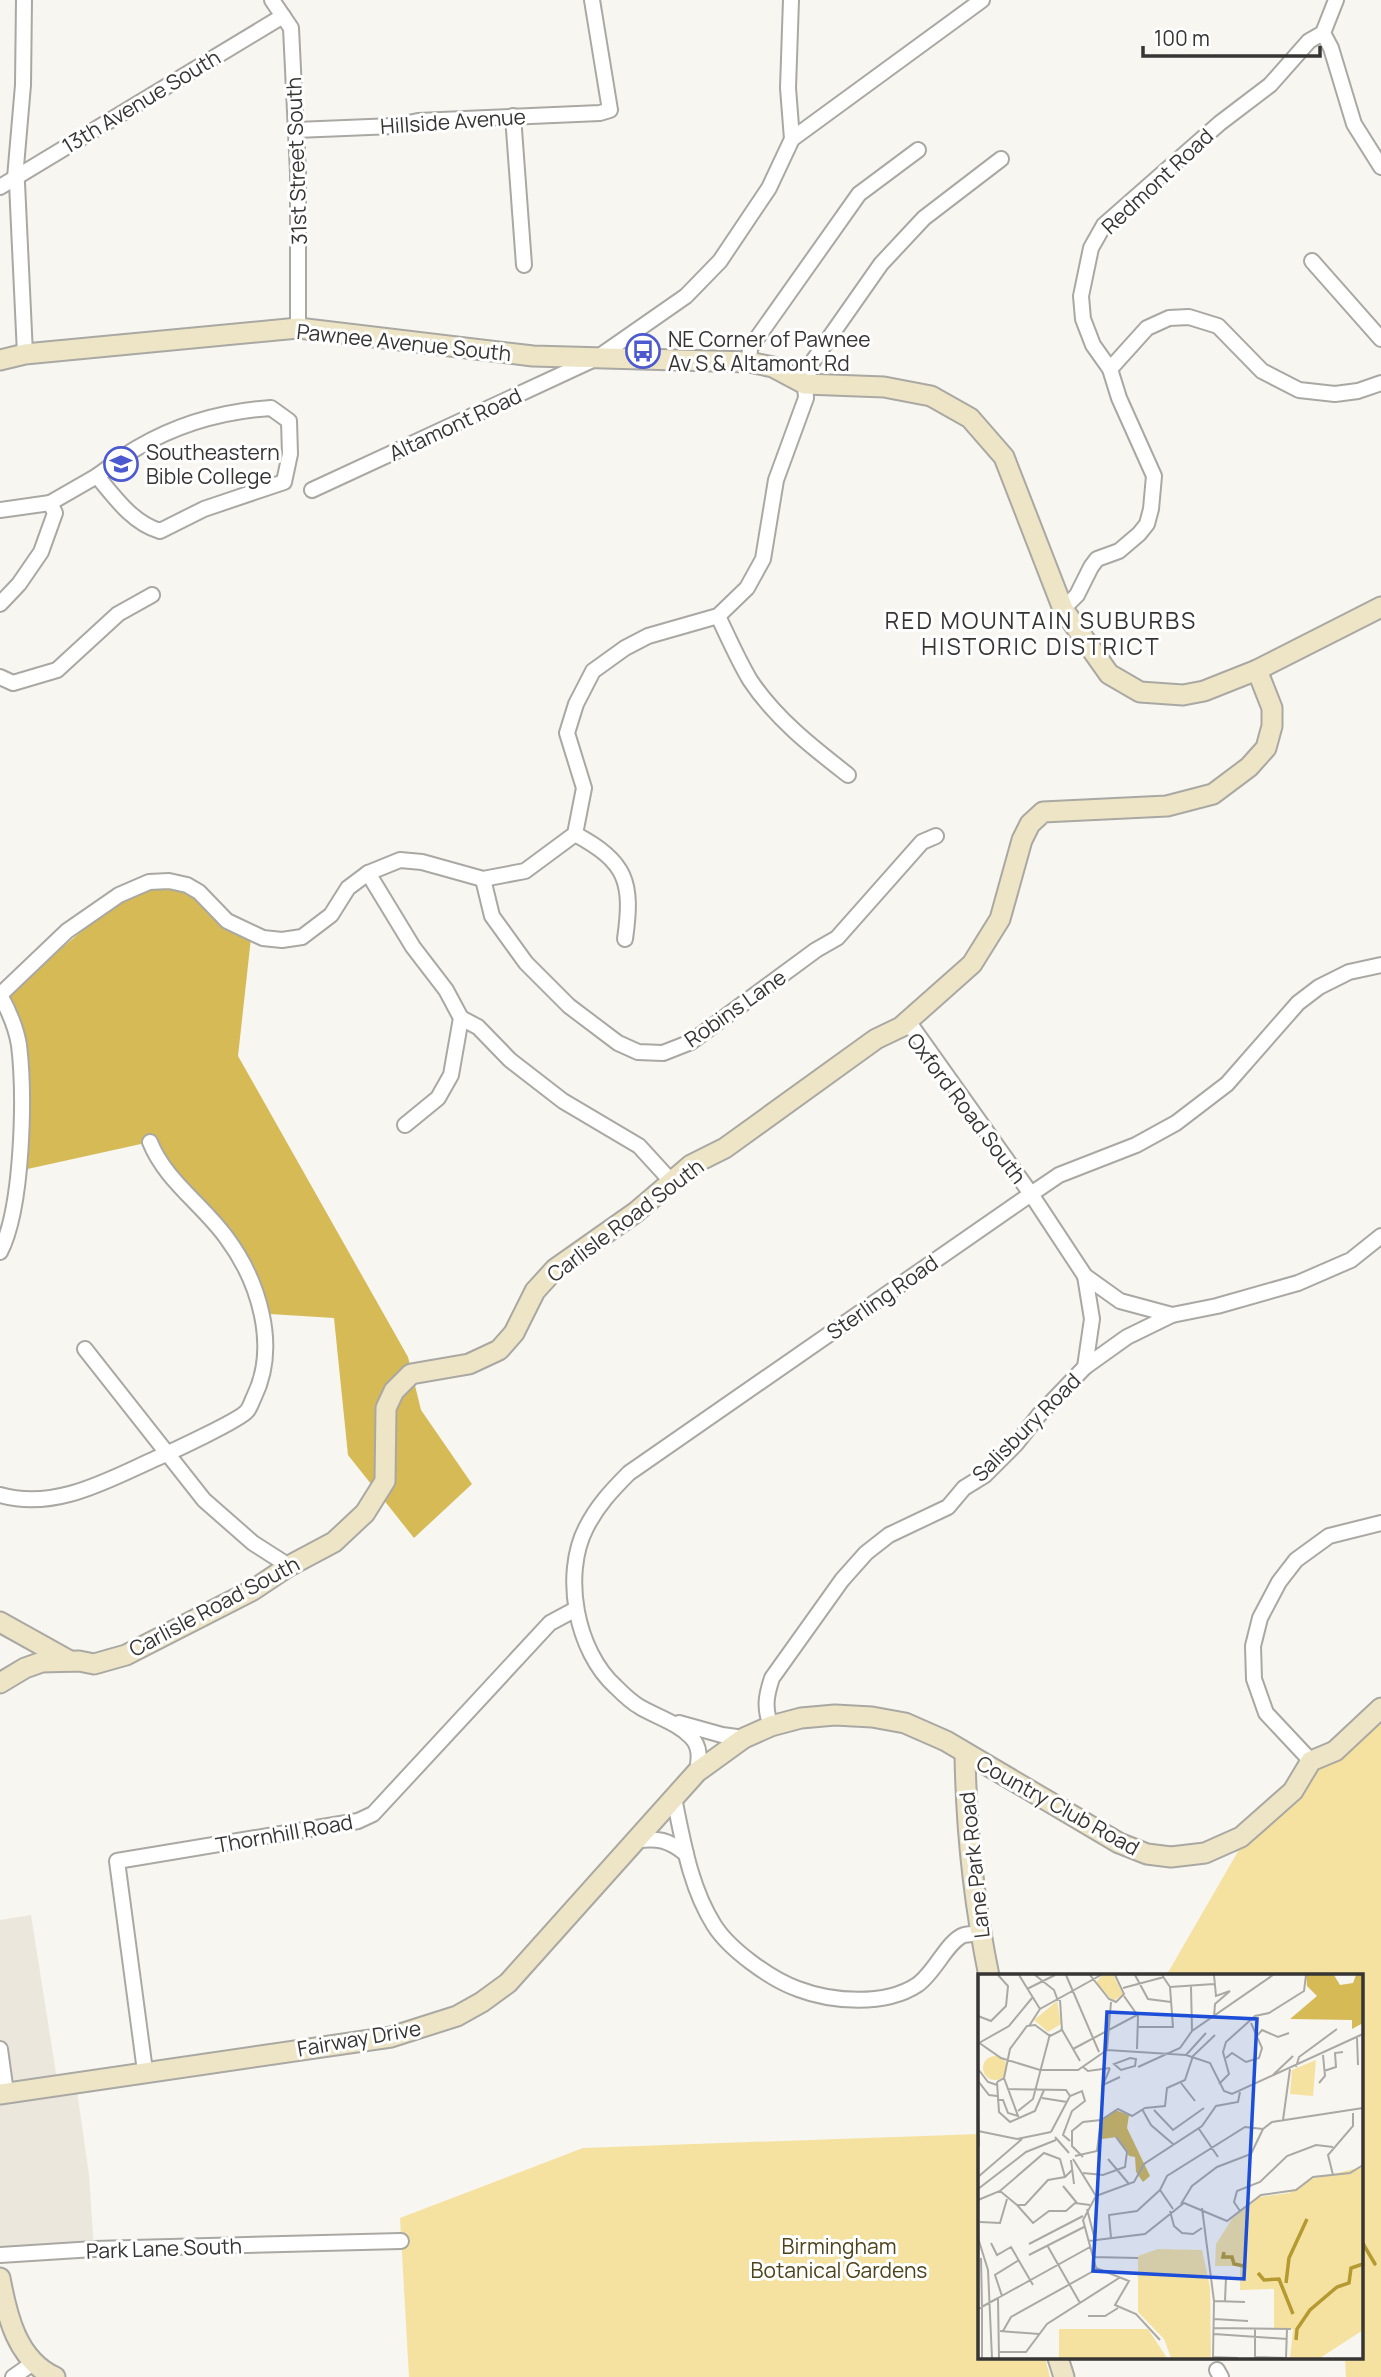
<svg xmlns="http://www.w3.org/2000/svg" width="1381" height="2377" viewBox="0 0 1381 2377" font-family="Manrope,sans-serif">
  <rect width="100%" height="100%" fill="#f7f6f0"/>
  <polygon fill="#ebe7dc" points="31,1915 58,2086 76,2084 89,2175 94,2249 0,2255 0,1920"/>
  <g fill="#f5e2a0">
    <polygon points="1381,1715 1381,2377 1346,2377 1345,2358 1362,2358 1362,1976 1166,1976 1244,1841 1314,1765"/>
    <polygon points="980,2134 980,2358 1045,2358 1050,2377 409,2377 400,2218 583,2148"/>
  </g>
  <polygon fill="#d6ba56" points="152,885 177,886 197,895 219,925 251,938 238,1056 408,1357 421,1410 472,1484 414,1538 348,1455 334,1318 270,1314 251,1269 150,1142 23,1170 8,993 125,895"/>
  <g fill="none" stroke-linecap="round" stroke-linejoin="round">
    <polyline stroke="#b59a32" stroke-width="3.5" points="1362,2242 1375,2264"/>
    <g stroke="#aaa8a3" stroke-width="18">
      <g id="street">
        <polyline points="24,0 23,85 15,178 17,183 25,354"/>
        <polyline points="272,0 291,28 298,173 298,328"/>
        <polyline points="791,0 788,88 792,139"/>
        <polyline points="1323,33 1331,48 1354,124 1381,167"/>
        <polyline points="513,116 524,265"/>
        <polyline points="296,130 394,126 418,121 600,113 610,110 592,0"/>
        <polyline points="0,187 283,16"/>
        <polyline points="1312,261 1381,339"/>
        <polyline points="749,362 750,348 859,194 918,150"/>
        <polyline points="1110,369 1147,328 1169,318 1189,317 1218,326 1262,371 1299,390 1335,394 1358,391 1381,383"/>
        <path d="M271 408 289 421 290 454 284 482 204 509 160 531C133 523 115 498 97 476 110 467 123 456 137 448 178 424 224 411 271 408Z"/>
        <polyline points="312,490 597,358 686,296 720,261 769,188 792,139 982,0"/>
        <polyline points="50,503 97,476"/>
        <polyline points="0,510 50,503 55,513 41,552 19,584 0,604"/>
        <polyline points="1063,609 1077,595 1091,567 1097,559 1119,551 1139,534 1147,524 1151,509 1154,476 1119,398 1110,369 1093,345 1083,319 1081,296 1091,248 1104,225 1220,123 1270,85 1309,41 1323,33 1336,0"/>
        <path d="M718 616C728 637 738 660 750 680 775 718 812 747 848 775"/>
        <polyline points="0,677 13,683 57,670 118,614 152,595"/>
        <path d="M575 834C627 862 633 882 625 939"/>
        <polyline points="368,873 413,947 446,990 461,1018 478,1027 510,1060 563,1101 639,1146 671,1181"/>
        <polyline points="483,879 492,916 526,963 569,1006 618,1043 638,1052 663,1053 691,1042 816,950 837,938 922,842 936,836"/>
        <polyline points="0,995 67,931 119,895 149,882 169,881 187,885 199,892 227,921 263,938 282,940 302,937 331,915 348,888 368,873 400,860 422,862 483,879 525,871 575,834 584,788 567,733 576,704 593,671 625,648 648,636 718,616 747,588 763,559 776,480 806,398 805,384 813,361 881,264 924,218 1001,159"/>
        <polyline points="901,1027 913,1028 1031,1194 1085,1276 1120,1301 1172,1315"/>
        <polyline points="405,1125 438,1098 451,1075 461,1018"/>
        <path d="M0 1252C23 1208 25 1095 19 1045 16 1027 9 1011 0 995"/>
        <polyline points="85,1349 204,1500 253,1543 289,1566"/>
        <polyline points="1085,1367 1092,1319 1085,1276"/>
        <path d="M0 1495C55 1511 108 1480 157 1458 171 1452 240 1420 247 1411 250 1408 252 1401 254 1397 279 1346 259 1281 226 1237 202 1204 165 1180 150 1142"/>
        <polyline points="679,1723 722,1735 744,1738"/>
        <path d="M771 1726C764 1708 766 1696 772 1678L842 1580 866 1553 889 1535 948 1507 964 1488 985 1475 1016 1444 1039 1415 1085 1367 1127 1337 1172 1315 1217 1306 1298 1283 1351 1260 1381 1236"/>
        <polyline points="1311,1761 1266,1713 1254,1679 1253,1646 1260,1618 1279,1582 1296,1560 1329,1536 1381,1523"/>
        <path d="M697 1772C699 1759 701 1747 691 1737 678 1723 657 1717 640 1707 631 1702 623 1694 616 1687 576 1651 562 1575 586 1528 597 1506 612 1490 629 1473L1031 1194 1059 1175 1136 1145 1176 1123 1227 1084 1298 1003 1319 987 1349 972 1381 965"/>
        <path d="M674 1798C683 1841 690 1887 714 1925 729 1949 770 1979 798 1989 832 2002 885 2006 917 1985 935 1973 947 1941 964 1935 969 1934 975 1934 980 1933"/>
        <path d="M635 1841C657 1837 669 1840 686 1854"/>
        <polyline points="0,2049 6,2093"/>
        <polyline points="145,2071 117,1861 358,1821 373,1814 550,1623 576,1609"/>
        <polyline points="0,2255 94,2249 401,2241"/>
        <polyline points="1217,2370 1221,2377"/>
        <polyline points="13,2377 33,2363"/>
      </g>
    </g>
    <g stroke="#aaa8a3" stroke-width="23">
      <g id="secondary">
        <polyline points="0,360 25,354 298,328 533,356 749,362 773,367 805,384 884,387 931,396 970,418 1004,457 1063,609 1109,674 1140,692 1183,695 1204,691 1257,670 1381,607"/>
        <polyline points="0,1622 70,1661"/>
        <polyline points="0,1683 25,1668 42,1662 79,1661 94,1664 126,1655 253,1590 289,1566 334,1542 365,1513 385,1481 386,1408 394,1391 411,1374 469,1364 499,1350 514,1333 535,1291 555,1269 636,1212 691,1165 725,1148 876,1039 901,1027 972,964 1000,919 1022,840 1030,824 1043,812 1167,806 1213,794 1249,767 1266,748 1272,726 1272,708 1257,670"/>
        <path d="M965 1753C966 1827 974 1903 989 1976"/>
        <polyline points="0,2094 391,2037 457,2016 482,2002 508,1983 697,1772 744,1738 771,1726 801,1718 835,1715 872,1717 905,1723 946,1741 1119,1843 1147,1854 1171,1857 1205,1853 1241,1837 1293,1791 1311,1761 1335,1751 1381,1708"/>
        <path d="M0 2278C7 2316 17 2360 55 2377"/>
        <polyline points="1058,2358 1064,2377"/>
      </g>
    </g>
    <use href="#street" stroke="#fff" stroke-width="14"/>
    <use href="#secondary" stroke="#ede5c6" stroke-width="19"/>
  </g>
  <defs>
    <g id="bus-ring" transform="scale(1.75)"><circle r="9.5" fill="#fff" stroke="#4d59ce" stroke-width="1.5"/><path d="M-5-6H5V4H4V6H2V4H-2V6H-4V4H-5ZM-3.5-4V0h7V-4ZM-3.5 1.2v1.5H-2V1.2ZM2 1.2v1.5H3.5V1.2Z" fill="#4d59ce"/></g>
    <g id="school-ring" transform="scale(1.75)"><circle r="9.5" fill="#fff" stroke="#4d59ce" stroke-width="1.5"/><path d="M0-5L7-2L0 1L-7-2ZM-4 1L0 2.5L4 1V4Q0 6-4 4Z" fill="#4d59ce"/></g>
  </defs>
  <g fill-rule="evenodd">
    <use href="#bus-ring" x="643" y="351"/>
    <use href="#school-ring" x="121" y="464"/>
  </g>
  <g text-anchor="middle" dominant-baseline="central" stroke-width="6" stroke-linejoin="round" paint-order="stroke">
    <g font-size="21" fill="#363533" stroke="#fff">
      <text transform="translate(141 101) rotate(-31)">13th Avenue South</text>
      <text transform="translate(453 121) rotate(-4)">Hillside Avenue</text>
      <text transform="translate(296 161) rotate(-92)">31st Street South</text>
      <text transform="translate(1157 181) rotate(-43)">Redmont Road</text>
      <text transform="translate(404 342) rotate(6)">Pawnee Avenue South</text>
      <text transform="translate(455 424) rotate(-25)">Altamont Road</text>
      <text transform="translate(735 1008) rotate(-35)">Robins Lane</text>
      <text transform="translate(967 1108) rotate(53)">Oxford Road South</text>
      <text transform="translate(625 1220) rotate(-37)">Carlisle Road South</text>
      <text transform="translate(882 1297) rotate(-35)">Sterling Road</text>
      <text transform="translate(1026 1427) rotate(-45)">Salisbury Road</text>
      <text transform="translate(214 1606) rotate(-28)">Carlisle Road South</text>
      <text transform="translate(1058 1805) rotate(29)">Country Club Road</text>
      <text transform="translate(284 1833) rotate(-10)">Thornhill Road</text>
      <text transform="translate(974 1865) rotate(-96)">Lane Park Road</text>
      <text transform="translate(359 2038) rotate(-10)">Fairway Drive</text>
      <text transform="translate(164 2248) rotate(-2)">Park Lane South</text>
    </g>
    <g font-size="21" fill="#363533" stroke="#fff" text-anchor="start">
      <text x="668" y="339">NE Corner of Pawnee<tspan x="668" dy="24">Av S &amp; Altamont Rd</tspan></text>
      <text x="146" y="452">Southeastern<tspan x="146" dy="24">Bible College</tspan></text>
    </g>
    <g font-size="21" fill="#4e4319" stroke="#fff">
      <text x="839" y="2246">Birmingham<tspan x="839" dy="24">Botanical Gardens</tspan></text>
    </g>
    <g font-size="23" letter-spacing="2" fill="#363533" stroke="#fff">
      <text x="1041" y="620">RED MOUNTAIN SUBURBS<tspan x="1041" dy="26">HISTORIC DISTRICT</tspan></text>
    </g>
  </g>
  <g transform="translate(978 1974)">
    <rect width="385" height="385" fill="#f7f6f0"/>
    <path d="M124 1H135L145 20 135 27 118 9ZM79 27 83 50 70 58 56 46ZM5 94a12 12 0 1 1 24 0a12 12 0 1 1-24 0ZM338 86 335 122 312 120 314 96ZM385 193V356L342 384H312L315 355 296 354V315L262 316V292H237L238 270 254 245 281 223 311 219 333 205ZM180 275 224 276 232 313 233 384H193L186 365 160 338V282ZM81 355H170L189 384H81Z" fill="#f5e2a0"/>
    <path d="M328 1H356L362 11 375 9 378 1H385V49L374 55V46L312 45 339 22 329 12ZM137 136 151 141 149 154 172 202 165 208 158 198 157 183 151 182 139 163 124 165V146Z" fill="#d6ba56"/>
    <path fill="none" stroke="#b59a32" stroke-width="3.5" d="M246 278 245 283H254L256 290 266 292M280 299 286 306 301 305 315 340M308 309 311 284 329 245M318 366 319 355 332 336 359 313 371 309 373 294 385 290"/>
    <path fill="none" stroke="#aaa9a4" stroke-width="2" d="M41 1 62 35M57 1 76 16 80 27M88 1 121 78M112 1 131 25 138 28 146 20 137 1M157 1 170 25 193 28M236 1 238 22 252 17 237 30 236 43M213 12 214 57M192 13 236 10M145 14 186 3M49 15 77 1M146 22 160 42 159 75M0 42 13 47 28 32 30 12 20 1M51 52 62 35 123 1M160 53H195L192 13 184 1M83 54 102 87M278 63 284 56 300 63 311 59M379 64 380 91M0 68 23 84 62 96H100L129 76 208 81 232 89 246 117 254 120 385 60M1 69 31 52 54 24M95 75 159 41M129 76 133 28M208 81 228 59M152 84 158 85 157 92 143 96 136 90ZM248 84 254 79 268 88 281 84 284 74 273 49M105 93 110 97 132 94M160 93 202 74 214 57 295 1M318 93 321 83 359 55M132 94 125 111 142 103M0 95 10 108 19 111M346 97 358 93 357 79 365 78M295 101 315 82M0 107 11 121 19 122M19 108 26 104 32 75 49 52 57 51 72 62 84 56 82 26M19 108 21 138 32 148 57 137 66 116M203 109 217 127M341 109 347 102 345 81M241 110 251 100 245 78 248 68 277 42 291 39 326 17 328 1M29 115 88 116 92 122M64 124 89 128M19 126H25L30 139 40 142 26 104M164 135 173 151 195 170M176 136 195 156 226 134M0 137 1 172M40 137 55 125 72 60M123 146 140 135 154 142 167 134 187 132 189 114 207 106 215 82 237 61M305 146 312 95M221 155 240 183M0 157 39 165 73 158M73 158 92 122 104 117 107 127 94 137 85 161 92 167M77 163 91 179M97 182 119 177 123 146M105 183 94 172V157L105 148 123 146M95 185 118 222M130 185 151 210M93 186 96 210M105 199 125 201 147 193 149 178 138 163M355 201 350 181 375 152V139M0 203 44 165M85 212 99 229M0 215 48 178 78 166M22 217 39 231H47L70 206 87 203 94 196M118 222 105 246 118 294 151 307 137 331 158 340 182 366M118 222 156 208 166 190 224 152 238 132 260 128 262 118M0 226 22 217 66 179 82 185 87 203M203 230 214 212 239 193 273 180 285 155 294 148 385 134M39 231 55 249 71 237H88L97 229 112 231M224 234 236 327 235 384M109 235 117 266M195 235 182 216 189 202 267 153 285 155M192 237 196 252 204 259 215 260 224 254M262 237 256 228 259 217 282 208 309 182 338 171 355 173M2 248 22 249 29 225M0 264 10 296 14 384M133 264 131 241 159 237 182 216M110 267 167 260 206 229 249 247 283 221 318 216 335 203 372 199 385 191M13 269 19 281 33 273 55 311M51 270 105 242M69 271 102 329M51 281 106 253M115 283 160 284M3 284 4 333M24 322 17 301 41 286M236 327 267 328M247 327 248 303M0 335 20 324M110 342H127L140 334M236 345 270 347M236 354 313 355M277 355V383L308 384 309 355M22 357 61 360M25 357 33 343 119 295M236 360 309 365M21 378H48L69 350 141 304M235 383 260 384M4 384V333M21 384 20 324 112 273"/>
    <path fill="#1d4ed8" fill-opacity="0.15" stroke="#1d4ed8" stroke-width="3.5" d="M129 38 279 45 266 305 115 297Z"/>
    <rect width="385" height="385" fill="none" stroke="#363533" stroke-width="3.5"/>
  </g>
  <path d="M1143 46v10h177v-10" fill="none" stroke="#363533" stroke-width="3.5"/>
  <text x="1154" y="46" font-size="21" fill="#363533" stroke="#ffffff" stroke-width="5" paint-order="stroke">100 m</text>
</svg>
